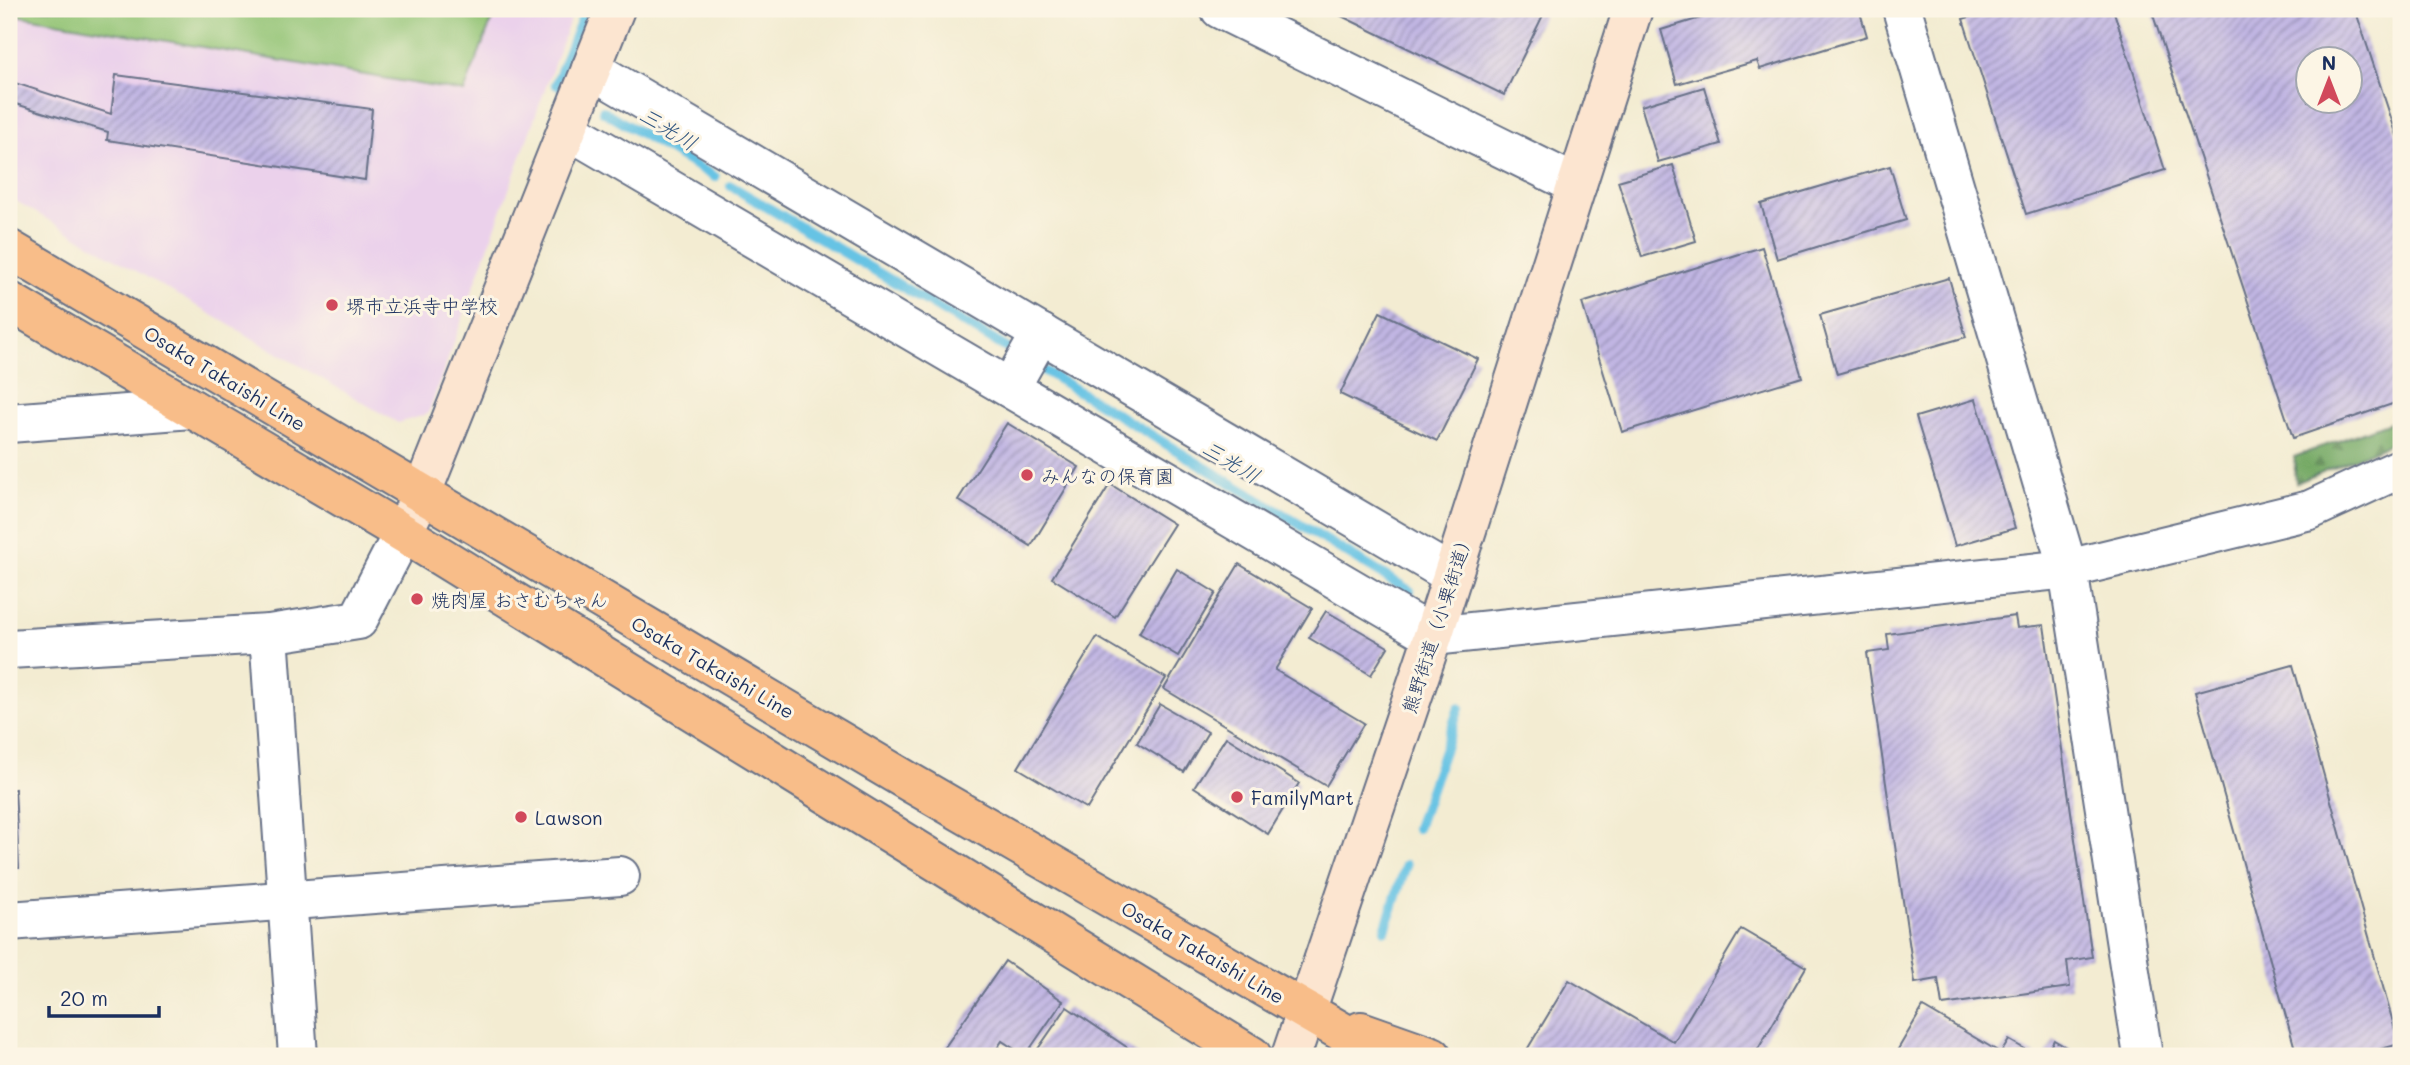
<svg xmlns="http://www.w3.org/2000/svg" width="2410" height="1065" viewBox="0 0 2410 1065" font-family="Mali,'Klee One',sans-serif">
  <defs>
    <pattern id="forest-firs" width="22" height="20" patternUnits="userSpaceOnUse" patternTransform="scale(1.75)"><rect width="22" height="20" fill="#74a965"/><path d="M5 1l3.5 6h-7zM16 11l3.5 6h-7z" fill="#5e8a56"/></pattern>
    <pattern id="building-hatch" width="6" height="6" patternUnits="userSpaceOnUse" patternTransform="scale(1.75)"><rect width="6" height="6" fill="#c1b6e3"/><path d="M-1 1l2-2M0 6l6-6M5 7l2-2" fill="none" stroke="#9c94bb"/></pattern>
  </defs>
  <rect width="100%" height="100%" fill="#fcf5e5"/>
  <filter id="ink" filterUnits="userSpaceOnUse"><feTurbulence type="fractalNoise" baseFrequency=".0143" numOctaves="2"/><feDisplacementMap in="SourceGraphic" scale="14" xChannelSelector="R" yChannelSelector="G"/><feConvolveMatrix kernelMatrix="1 2 1 2 8 2 1 2 1" color-interpolation-filters="sRGB"/></filter>
  <filter id="wash" filterUnits="userSpaceOnUse"><feTurbulence type="fractalNoise" baseFrequency=".00686" numOctaves="4" result="noise"/><feDisplacementMap in="SourceGraphic" scale="28" xChannelSelector="R" yChannelSelector="G"/><feGaussianBlur stdDeviation="1.57" result="paint"/><feColorMatrix in="noise" values="0 0 0 0 0 0 0 0 0 0 0 0 0 0 0 0 0 1.4 0 .05"/><feComposite in="paint" operator="in"/></filter>
  <g filter="url(#wash)">
    <rect width="100%" height="100%" fill="#f3ecd2"/>
    <polygon fill="#ebd1eb" points="9,9 574,9 428,414 398,423 9,197"/>
    <polygon fill="#91c373" stroke="#567968" stroke-width="2" points="9,9 496,9 464,92 9,14"/>
    <polygon fill="url(#forest-firs)" stroke="#486c62" stroke-width="2" points="2401,418 2401,439 2296,483 2294,457"/>
    <g fill="none" stroke-linecap="round" stroke-linejoin="round">
      <g stroke="#66c3e4" stroke-width="10">
        <polyline points="562,87 556,84 586,9"/>
        <polyline points="603,111 715,177"/>
        <polyline points="731,186 1020,356"/>
        <polyline points="1035,365 1410,591"/>
        <polyline points="1417,828 1459,708"/>
        <polyline points="1385,930 1406,865"/>
      </g>
    </g>
    <g id="blocks">
      <g fill="url(#building-hatch)" fill-rule="evenodd">
        <polygon points="1327,9 1546,9 1504,95"/>
        <polygon points="1730,9 1859,9 1867,36 1760,69 1757,61 1677,84 1661,30"/>
        <polygon points="1994,9 2113,9 2165,170 2026,214 1963,19"/>
        <path d="M2151 9H2355L2401 148V401L2293 438ZM2308 60H2350V102H2308Z"/>
        <polygon points="116,75 372,109 365,180 107,140 108,132 9,102 9,81 111,114"/>
        <polygon points="1704,87 1721,144 1658,162 1641,106"/>
        <polygon points="1673,165 1696,241 1642,257 1618,181"/>
        <polygon points="1890,166 1906,220 1777,259 1761,204"/>
        <polygon points="1762,247 1802,377 1622,432 1582,303"/>
        <polygon points="1949,278 1966,337 1837,374 1820,315"/>
        <polygon points="1380,312 1478,359 1437,441 1340,394"/>
        <polygon points="1976,399 2015,528 1955,546 1916,417"/>
        <polygon points="1007,423 1079,467 1031,546 958,500"/>
        <polygon points="1110,484 1174,524 1115,617 1052,578"/>
        <polygon points="1239,564 1312,608 1275,670 1364,723 1326,786 1164,689"/>
        <polygon points="1177,569 1216,593 1178,656 1139,633"/>
        <polygon points="1326,611 1388,647 1371,675 1309,638"/>
        <polygon points="2015,616 2017,628 2044,625 2092,957 2067,961 2070,987 1942,1005 1938,979 1915,983 1867,653 1889,650 1887,634"/>
        <polygon points="1097,637 1166,678 1087,809 1018,768"/>
        <polygon points="2293,665 2399,1044 2357,1056 2297,1056 2195,692"/>
        <polygon points="1160,704 1208,732 1184,772 1137,743"/>
        <polygon points="1226,737 1299,783 1268,834 1194,787"/>
        <polygon points="15,789 19,868 9,868 9,790"/>
        <polygon points="1741,929 1806,967 1754,1056 1531,1056 1525,1053 1569,980 1674,1042"/>
        <polygon points="1005,961 1063,1001 1025,1056 1002,1041 992,1056 959,1056 945,1047"/>
        <polygon points="1067,1007 1140,1056 1033,1056"/>
        <polygon points="1923,1007 2001,1053 2009,1040 2037,1056 1894,1056"/>
        <polygon points="2054,1040 2081,1056 2045,1056"/>
      </g>
    </g>
  </g>
  <g filter="url(#ink)">
    <use href="#blocks" fill-opacity="0" stroke="#677187" stroke-width="2"/>
    <g fill="none" stroke-linecap="round" stroke-linejoin="round">
      <g stroke="#677187" stroke-width="42">
        <g id="street">
          <polyline points="1220,9 1577,185"/>
          <polyline points="1902,9 2068,569 2143,1056"/>
          <polyline points="591,69 1452,575"/>
          <polyline points="567,129 1433,636 2068,569 2310,510 2401,468"/>
          <polyline points="1010,388 1041,333"/>
          <polyline points="9,423 192,409"/>
          <polyline points="269,634 298,1056"/>
          <polyline points="9,649 269,634 358,620 403,533"/>
          <polyline points="9,921 620,876"/>
        </g>
      </g>
      <g stroke="#677187" stroke-width="42">
        <g id="secondary">
          <polyline points="403,533 421,495 615,9"/>
          <polyline points="1291,1056 1433,636 1633,9"/>
        </g>
      </g>
      <g stroke="#677187" stroke-width="42">
        <g id="primary">
          <polyline points="9,249 911,783 1384,1056"/>
          <polyline points="9,301 403,533 1252,1056"/>
          <polyline points="1361,1031 1432,1056"/>
        </g>
      </g>
      <use href="#street" stroke="#fff" stroke-width="38"/>
      <use href="#secondary" stroke="#fce5d0" stroke-width="38"/>
      <use href="#primary" stroke="#f8bd89" stroke-width="38"/>
    </g>
  </g>
  <g fill="#d1495b" stroke="#fcf5e5" stroke-width="2.5">
    <circle cx="332" cy="305" r="7"/>
    <circle cx="1027" cy="475" r="7"/>
    <circle cx="417" cy="599" r="7"/>
    <circle cx="1237" cy="797" r="7"/>
    <circle cx="521" cy="817" r="7"/>
  </g>
  <g text-anchor="middle" dominant-baseline="central" stroke-width="6" stroke-linejoin="round" paint-order="stroke">
    <g font-size="19" fill="#1b2f5e" stroke="#fcf5e5" text-anchor="start">
      <text x="346" y="305">堺市立浜寺中学校</text>
      <text x="1041" y="475">みんなの保育園</text>
      <text x="431" y="599">焼肉屋 おさむちゃん</text>
      <text x="1251" y="797">FamilyMart</text>
      <text x="535" y="817">Lawson</text>
    </g>
    <g font-size="19" fill="#1b2f5e" stroke="#fcf5e5">
      <text transform="translate(225 378) rotate(31)">Osaka Takaishi Line</text>
      <text transform="translate(1437 622) rotate(-72)">熊野街道（小栗街道）</text>
      <text transform="translate(713 667) rotate(30)">Osaka Takaishi Line</text>
      <text transform="translate(1203 952) rotate(30)">Osaka Takaishi Line</text>
    </g>
    <g font-size="21" font-style="italic" fill="#2e5480" stroke="#fcf5e5">
      <text transform="translate(669 128) rotate(31)">三光川</text>
      <text transform="translate(1232 461) rotate(31)">三光川</text>
    </g>
  </g>
  <rect width="2410" height="1065" fill="none" stroke="#fcf5e5" stroke-width="35"/>
  <g transform="translate(2329 80)"><circle r="33" fill="#fcf5e5" stroke="#a2a6af" stroke-width="2"/>
  <path d="M0-5L12 26L0 18L-12 26Z" fill="#d1495b"/>
  <text y="-10" font-size="19" font-weight="bold" text-anchor="middle" fill="#1b2f5e">N</text>
  </g>
  <path d="M49 1006v10h110v-10" fill="none" stroke="#1b2f5e" stroke-width="3.5"/>
  <text x="60" y="1006" font-size="21" fill="#1b2f5e" stroke="#fcf5e5" stroke-width="5" paint-order="stroke">20 m</text>
</svg>
